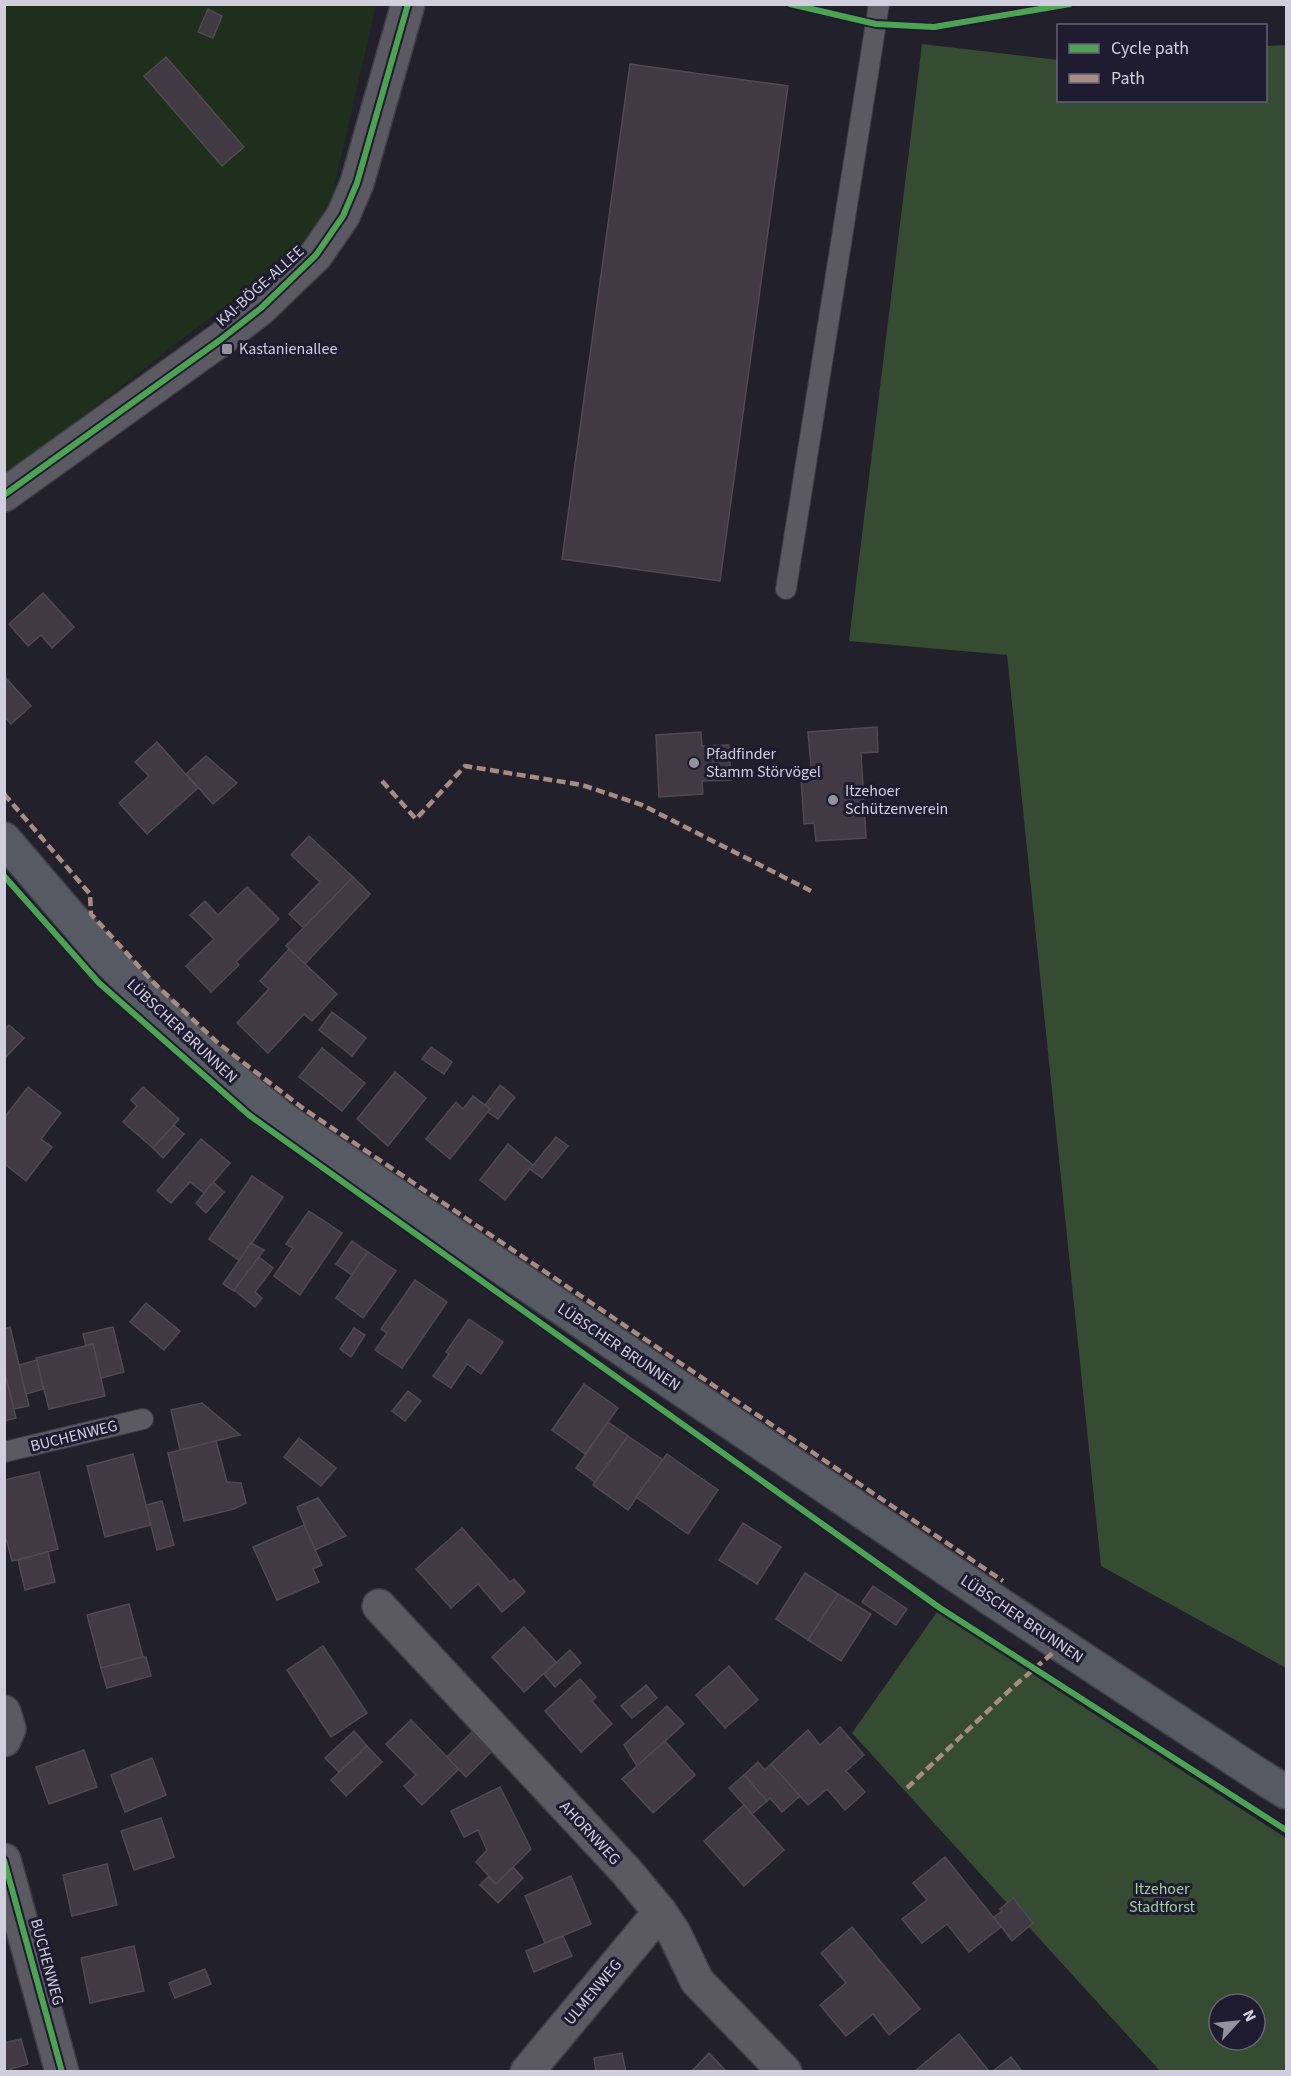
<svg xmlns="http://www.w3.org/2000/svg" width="1291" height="2076" viewBox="0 0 1291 2076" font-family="'Source Sans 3',sans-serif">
  <rect width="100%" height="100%" fill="#22202b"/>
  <polygon fill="#1e2f1b" points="5,5 376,5 330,206 296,251 5,476"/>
  <g fill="#354b32" fill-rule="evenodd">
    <polygon points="922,44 1058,60 1058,100 1266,100 1266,46 1286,45 1286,1668 1101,1566 1007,655 849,641"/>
    <path d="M937 1612 1286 1838V2071H1160L852 1733ZM1219 2004H1255V2040H1219Z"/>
  </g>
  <g fill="#413a44" stroke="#504952" stroke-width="1.5">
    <polygon points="208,9 222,16 213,38 198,32"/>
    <polygon points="166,57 244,147 222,166 144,76"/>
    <polygon points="630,64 788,86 720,581 562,559"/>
    <polygon points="43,593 74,627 52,648 41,635 28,646 9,624"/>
    <polygon points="6,678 31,706 11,724 4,716 4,680"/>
    <polygon points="877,727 878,752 861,753 866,838 816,841 814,823 804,824 801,777 812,776 808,732"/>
    <polygon points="701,732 702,746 729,745 731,780 702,781 703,794 659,797 656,735"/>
    <polygon points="157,742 198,788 147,834 119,803 149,776 135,762"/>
    <polygon points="206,756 237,783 213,804 186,774"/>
    <polygon points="309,836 353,877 305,929 289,914 320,882 291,855"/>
    <polygon points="353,877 370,894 305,964 286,946"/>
    <polygon points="247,887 279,919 236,962 239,965 211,992 186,966 214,939 190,915 205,901 218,915"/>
    <polygon points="289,949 337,994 312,1021 304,1014 268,1053 237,1023 269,989 260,981"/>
    <polygon points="332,1012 366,1038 352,1056 319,1030"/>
    <polygon points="9,1025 24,1038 4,1059 4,1030"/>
    <polygon points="431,1047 452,1062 444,1074 422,1059"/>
    <polygon points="322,1048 365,1083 342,1111 299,1077"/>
    <polygon points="395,1072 426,1098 388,1146 357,1119"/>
    <polygon points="500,1085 515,1097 498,1119 488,1112 490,1109 485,1105"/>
    <polygon points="28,1087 61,1113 41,1139 52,1147 26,1181 6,1165 4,1167 4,1118"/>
    <polygon points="143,1087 179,1119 153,1148 123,1122 137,1106 131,1100"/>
    <polygon points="473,1096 490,1109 450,1159 426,1139 456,1102 463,1109"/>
    <polygon points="174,1125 184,1134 163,1158 153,1148"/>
    <polygon points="556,1137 568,1146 542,1178 530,1169"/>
    <polygon points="201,1139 230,1163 204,1193 190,1182 171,1203 157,1191"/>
    <polygon points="508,1144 533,1165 505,1200 480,1180"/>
    <polygon points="252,1176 283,1197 240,1261 209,1239"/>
    <polygon points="213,1182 224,1192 206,1213 196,1203"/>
    <polygon points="309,1211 342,1233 300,1295 274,1276 293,1248 286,1244"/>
    <polygon points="352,1241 368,1252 352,1275 336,1264"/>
    <polygon points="251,1243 264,1250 234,1291 223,1284"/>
    <polygon points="368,1252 396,1271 363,1318 336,1298"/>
    <polygon points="259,1257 273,1268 255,1292 262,1298 255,1307 234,1290"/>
    <polygon points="415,1280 447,1302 402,1368 375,1350 387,1333 381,1329"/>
    <polygon points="146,1303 180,1331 164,1350 130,1322"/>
    <polygon points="469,1319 503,1342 481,1374 467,1364 451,1388 433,1376 449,1354 446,1352"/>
    <polygon points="10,1327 29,1406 14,1409 4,1370 4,1329"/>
    <polygon points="113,1327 124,1372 101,1378 93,1344 86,1346 83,1334"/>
    <polygon points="354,1328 365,1335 351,1357 340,1349"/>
    <polygon points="93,1344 105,1396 49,1409 36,1358"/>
    <polygon points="37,1360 43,1389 26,1394 19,1365"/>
    <polygon points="4,1370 16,1418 4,1421"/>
    <polygon points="584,1384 618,1408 585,1454 552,1430"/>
    <polygon points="408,1391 421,1401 405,1421 392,1411"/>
    <polygon points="202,1403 240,1435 180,1450 171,1410"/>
    <polygon points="608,1422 628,1436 595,1482 576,1468"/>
    <polygon points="628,1436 663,1460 628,1510 593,1485"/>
    <polygon points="299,1438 336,1468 321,1486 284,1457"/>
    <polygon points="216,1441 227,1482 241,1483 246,1503 234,1509 184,1521 168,1453"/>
    <polygon points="133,1454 151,1525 105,1537 87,1466"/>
    <polygon points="667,1454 718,1490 688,1534 636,1497"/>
    <polygon points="39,1472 58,1549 12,1561 4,1531 4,1480"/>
    <polygon points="318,1498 346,1536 315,1550 297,1507"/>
    <polygon points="162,1501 174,1545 157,1550 146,1505"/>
    <polygon points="743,1523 781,1547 757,1584 719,1560"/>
    <polygon points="304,1525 322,1565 313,1569 319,1582 277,1600 253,1547"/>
    <polygon points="462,1528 510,1582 514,1579 525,1592 502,1612 478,1584 451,1608 416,1569"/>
    <polygon points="48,1552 55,1582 25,1590 18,1560"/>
    <polygon points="805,1573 838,1594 808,1640 776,1619"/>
    <polygon points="873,1586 907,1609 896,1625 862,1602"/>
    <polygon points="838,1594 871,1614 841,1661 808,1640"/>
    <polygon points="129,1604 143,1657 101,1668 87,1615"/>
    <polygon points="524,1627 556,1662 524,1692 492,1657"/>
    <polygon points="323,1646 367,1713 331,1737 287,1670"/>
    <polygon points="570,1650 581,1663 555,1687 544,1674"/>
    <polygon points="143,1657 146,1657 151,1676 107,1688 101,1668"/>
    <polygon points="729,1666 758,1700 725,1728 696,1695"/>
    <polygon points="580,1679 596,1697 592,1701 612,1724 581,1752 545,1711"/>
    <polygon points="646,1685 657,1698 632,1718 621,1706"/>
    <polygon points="667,1706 684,1724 637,1766 624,1745"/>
    <polygon points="411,1720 459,1769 422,1805 404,1786 416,1775 386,1744"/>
    <polygon points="840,1727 864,1755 846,1771 865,1792 845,1810 827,1789 808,1805 771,1764 808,1730 820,1745"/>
    <polygon points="354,1731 367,1746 339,1772 325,1758"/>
    <polygon points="472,1732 491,1752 466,1777 447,1757"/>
    <polygon points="665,1741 695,1775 653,1813 622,1779"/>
    <polygon points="367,1746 382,1762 346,1796 331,1780"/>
    <polygon points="84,1750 97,1787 49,1804 36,1767"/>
    <polygon points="152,1758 166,1795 125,1812 111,1775"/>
    <polygon points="758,1762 765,1770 771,1764 800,1796 782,1812 770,1798 767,1801 744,1775"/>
    <polygon points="744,1775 767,1801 752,1814 729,1788"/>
    <polygon points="500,1787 531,1849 496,1884 476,1862 487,1850 478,1830 464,1837 451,1811"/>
    <polygon points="744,1805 784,1850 744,1886 704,1841"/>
    <polygon points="161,1818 174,1857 134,1870 121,1831"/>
    <polygon points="945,1857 1001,1927 969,1952 947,1924 922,1943 902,1919 927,1900 913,1883"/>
    <polygon points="107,1864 117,1905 72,1916 63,1875"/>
    <polygon points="513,1867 523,1878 498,1903 480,1885 488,1877 496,1884"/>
    <polygon points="571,1876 591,1924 545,1943 525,1896"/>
    <polygon points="1013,1898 1033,1923 1012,1941 994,1917 1002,1911 1000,1909"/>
    <polygon points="852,1927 920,2009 889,2035 873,2014 846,2036 820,2005 846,1983 821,1953"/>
    <polygon points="563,1936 572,1956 534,1972 526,1951"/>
    <polygon points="134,1946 144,1991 90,2003 81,1958"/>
    <polygon points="205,1969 211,1984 175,1998 169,1983"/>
    <polygon points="959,2034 988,2070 986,2072 914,2072"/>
    <polygon points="21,2039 28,2064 11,2069 11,2072 4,2072 4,2043"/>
    <polygon points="622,2053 626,2072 596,2072 594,2058"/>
    <polygon points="709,2053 727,2072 691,2072"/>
    <polygon points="1011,2057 1021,2070 1020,2072 992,2072"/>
  </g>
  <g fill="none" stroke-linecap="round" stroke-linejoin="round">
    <g stroke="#3f3d47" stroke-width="22">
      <g id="lane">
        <polyline points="786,589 879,4"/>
        <polyline points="4,1452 143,1419"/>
      </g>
    </g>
    <g stroke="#3f3d47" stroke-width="36">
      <g id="street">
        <polyline points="4,495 220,340 261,308 316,255 343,216 357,183 408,4"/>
        <polyline points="379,1606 626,1871 660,1912 674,1933 697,1981 785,2072"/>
        <polyline points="4,1712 9,1729 4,1740"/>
        <polyline points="4,1860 62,2072"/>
        <polyline points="527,2072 660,1912"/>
      </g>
    </g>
    <g stroke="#3f3d47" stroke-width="36">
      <polyline id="primary" points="4,839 104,956 209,1060 284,1120 993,1600 1254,1772 1286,1792"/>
    </g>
    <use href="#lane" stroke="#5b5962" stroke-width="20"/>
    <use href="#street" stroke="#5b5962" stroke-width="33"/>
    <use href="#primary" stroke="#555a63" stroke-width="33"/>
    <g stroke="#a88b81" stroke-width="4.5" stroke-dasharray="9 4.5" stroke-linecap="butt">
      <polyline points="382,781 416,819 465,766 582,785 642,805 811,891"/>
      <polyline points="4,794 90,894 91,914 153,982 219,1044 304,1109 1003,1581"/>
      <polyline points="907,1788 1013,1687 1062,1645"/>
    </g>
    <g stroke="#1f1b30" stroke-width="10">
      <g id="cycleway">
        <polyline points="790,4 876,24 934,27 1070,4"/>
        <polyline points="4,495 220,340 261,308 316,255 343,216 357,183 408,4"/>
        <polyline points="4,876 99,983 249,1115 940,1608 1286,1830"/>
        <polyline points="4,1860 62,2072"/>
      </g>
    </g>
    <use href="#cycleway" stroke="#4ca352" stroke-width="6"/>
  </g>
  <g fill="#94929f" stroke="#1f1b30" stroke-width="2">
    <rect x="221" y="343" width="12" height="12" rx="3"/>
    <circle cx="694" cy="763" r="6"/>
    <circle cx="833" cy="800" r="6"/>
  </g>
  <g text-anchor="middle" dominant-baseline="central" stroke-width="6" stroke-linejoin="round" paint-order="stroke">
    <g font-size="16" fill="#d1cfde" stroke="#1f1b30">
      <text transform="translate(260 286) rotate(-42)">KAI-BÖGE-ALLEE</text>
      <text transform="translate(182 1031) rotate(43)">LÜBSCHER BRUNNEN</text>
      <text transform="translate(619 1347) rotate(34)">LÜBSCHER BRUNNEN</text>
      <text transform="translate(74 1436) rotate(-14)">BUCHENWEG</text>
      <text transform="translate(1022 1619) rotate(34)">LÜBSCHER BRUNNEN</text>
      <text transform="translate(590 1833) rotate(47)">AHORNWEG</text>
      <text transform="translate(47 1962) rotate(75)">BUCHENWEG</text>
      <text transform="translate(593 1992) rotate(-50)">ULMENWEG</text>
    </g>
    <g font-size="16" fill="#d1cfde" stroke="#1f1b30" text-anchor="start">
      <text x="239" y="349">Kastanienallee</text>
      <text x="706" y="754">Pfadfinder<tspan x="706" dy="18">Stamm Störvögel</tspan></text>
      <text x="845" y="791">Itzehoer<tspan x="845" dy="18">Schützenverein</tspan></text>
    </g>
    <g font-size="16" fill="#a2d09a" stroke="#1f1b30">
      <text x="1162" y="1889">Itzehoer<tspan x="1162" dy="18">Stadtforst</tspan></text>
    </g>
  </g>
  <rect width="1291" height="2076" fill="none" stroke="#d1cfde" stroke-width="12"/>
  <rect x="1057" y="24" width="210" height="78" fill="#1f1b30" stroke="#666376" stroke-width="1.5"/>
  <rect x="1069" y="44" width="30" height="9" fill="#4ca352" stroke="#666376" stroke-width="1.5"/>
  <text x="1111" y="54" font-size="18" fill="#d1cfde">Cycle path</text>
  <rect x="1069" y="74" width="30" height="9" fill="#a88b81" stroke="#666376" stroke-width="1.5"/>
  <text x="1111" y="84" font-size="18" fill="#d1cfde">Path</text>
  <g transform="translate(1237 2022) rotate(63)"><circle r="28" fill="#1f1b30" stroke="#666376" stroke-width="1.5"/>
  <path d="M0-4.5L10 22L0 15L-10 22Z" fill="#94929f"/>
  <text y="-9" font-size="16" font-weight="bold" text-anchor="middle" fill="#d1cfde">N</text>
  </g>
</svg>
